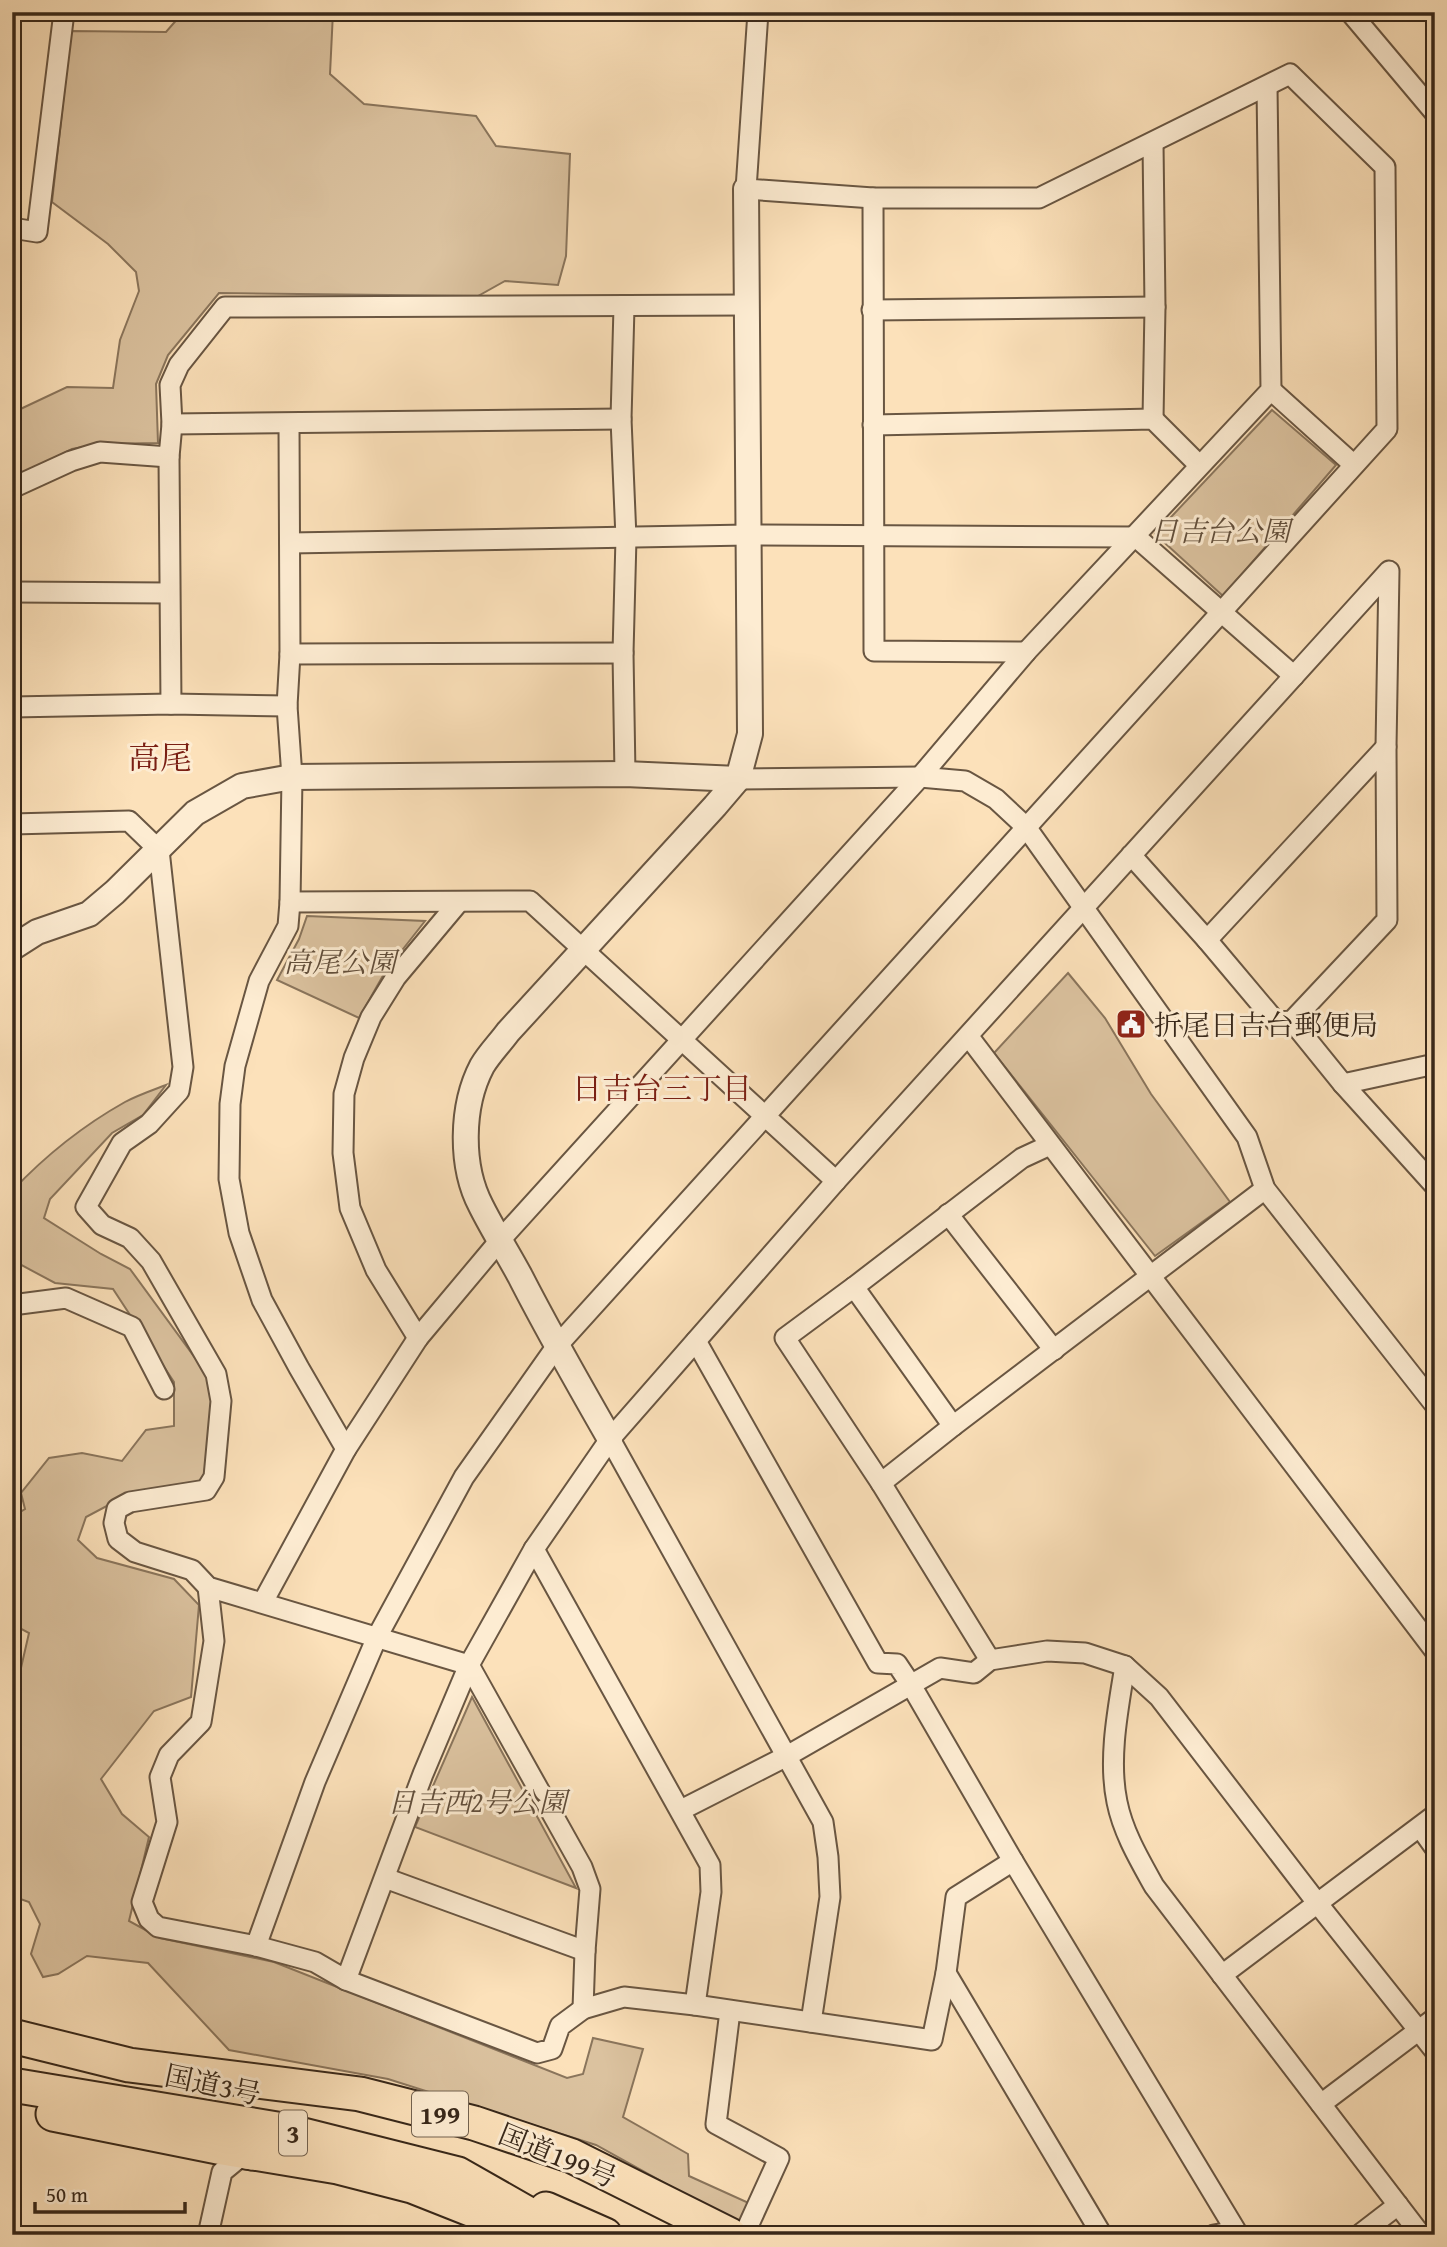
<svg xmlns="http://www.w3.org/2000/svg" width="1447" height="2247" viewBox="0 0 1447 2247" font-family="'Gentium Book Plus','Noto Serif JP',serif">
  <rect width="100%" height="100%" fill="#fce1ba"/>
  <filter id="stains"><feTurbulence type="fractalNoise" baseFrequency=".00286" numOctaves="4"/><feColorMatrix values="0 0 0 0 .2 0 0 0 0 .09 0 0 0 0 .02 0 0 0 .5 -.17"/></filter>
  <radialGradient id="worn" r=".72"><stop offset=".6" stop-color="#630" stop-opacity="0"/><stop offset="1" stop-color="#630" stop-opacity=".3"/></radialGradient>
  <g fill="#dbc29f" stroke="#8a755c" stroke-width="2">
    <polygon points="181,12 333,12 330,74 364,104 476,116 496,146 570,154 566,256 558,285 505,281 478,296 219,293 168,355 156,384 158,443 100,444 72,449 12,480 12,413 67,387 113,388 120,340 139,291 136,272 108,244 52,202 71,31 166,32 180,16"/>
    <polygon points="1272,410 1336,465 1223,596 1155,534"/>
    <polygon points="307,916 425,921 385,972 359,1018 277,980 299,939"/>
    <polygon points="1068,973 1105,1018 1151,1094 1230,1202 1155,1256 994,1053"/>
    <path d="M166 1085 143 1115 112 1133 50 1199 44 1218 101 1254 130 1269 209 1377 212 1402 204 1477 193 1485 133 1492 86 1517 78 1540 97 1558 174 1579 199 1605 191 1697 154 1711 101 1779 122 1814 149 1837 129 1921 160 1938 274 1962 567 2078 583 2074 593 2038 643 2049 623 2117 688 2154 689 2176 762 2209 753 2232 596 2145 388 2079 229 2050 148 1963 87 1956 58 1974 43 1977 31 1954 40 1924 29 1902 12 1896V1707L29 1633 12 1624V1596L17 1582 12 1575V1517L25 1509 21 1493 49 1458 82 1453 122 1461 146 1430 174 1426V1382L113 1289 55 1283 12 1260V1191C45 1156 84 1125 125 1102 138 1095 153 1090 166 1085Z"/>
    <polygon points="472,1697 576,1888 415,1827"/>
  </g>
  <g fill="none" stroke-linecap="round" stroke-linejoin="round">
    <g stroke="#695642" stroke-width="23">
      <g id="minor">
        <polyline points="1350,12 1435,113"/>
        <polyline points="873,198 874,651 1026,652"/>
        <polyline points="12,228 37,232 64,12"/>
        <polyline points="624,307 621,419 626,538 623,653 625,774"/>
        <polyline points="872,310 1155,307"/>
        <polyline points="1271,390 1354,465"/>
        <polyline points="1153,419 1155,307 1153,143"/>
        <polyline points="172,424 621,419"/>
        <polyline points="289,424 290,654 287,706 292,777 290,902 288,926 259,981 235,1066 230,1104 229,1179 239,1233 262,1300 299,1368 346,1449"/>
        <polyline points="873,425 1153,419 1199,465"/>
        <polyline points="169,457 171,704"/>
        <polyline points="12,488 71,461 100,452 169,457 172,424 170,385 179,365 225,307 747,305"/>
        <polyline points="290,543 748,535 1136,537 1294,676"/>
        <polyline points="12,592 169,593"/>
        <polyline points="290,654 623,653"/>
        <polyline points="12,707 171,704 287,706"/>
        <polyline points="738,779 920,777 965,781 996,799 1026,827 1247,1137 1265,1189 1435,1405"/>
        <polyline points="12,824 129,821 159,850 183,1067 179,1091 149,1124 122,1143 86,1207 102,1225 130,1238 151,1261 216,1374 221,1401 214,1477 206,1490 130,1502 117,1509 114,1523 118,1539 135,1552 192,1570 208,1587 469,1665 582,1867 590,1889 585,1951 583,2009"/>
        <polyline points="290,902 530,901 836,1181"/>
        <polyline points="1207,940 1386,747"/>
        <polyline points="1292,1021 1343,1084 1435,1186"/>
        <polyline points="969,1037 1435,1651"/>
        <polyline points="1343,1084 1435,1064"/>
        <polyline points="948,1214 1054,1350"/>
        <polyline points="854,1287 785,1338 881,1483 990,1660"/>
        <polyline points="12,1305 66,1298 132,1327 164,1389"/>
        <polyline points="418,1338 376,1270 350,1208 343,1153 344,1094 354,1058 371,1017 396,977 458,903"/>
        <polyline points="696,1341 878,1663 897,1664 911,1685 1013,1861 1236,2231 1214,2235"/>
        <polyline points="953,1426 854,1287 1022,1158 1050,1145"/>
        <polyline points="610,1439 823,1822 828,1857 830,1897 811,2022"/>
        <polyline points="881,1483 953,1426 1265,1189"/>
        <polyline points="534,1549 710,1865 711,1892 695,2005"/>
        <polyline points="208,1587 214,1641 201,1722 169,1755 160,1777 167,1822 142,1902 149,1919 158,1927 256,1946 315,1962 346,1980 537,2053 552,2049 560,2026 583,2009 624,1997 695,2005 932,2040 946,1973 956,1897 1013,1861"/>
        <polyline points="263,1602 346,1449 418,1338 501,1239 920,777 1026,652 1271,390 1267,87"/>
        <path d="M1125 1666C1118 1709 1108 1759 1117 1802 1123 1832 1139 1859 1154 1886L1421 2235"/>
        <polyline points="681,1810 787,1756 940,1668 974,1673 990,1660 1047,1651 1085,1653 1125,1666 1159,1697 1318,1904 1435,2051"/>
        <polyline points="1420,1827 1435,1848"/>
        <polyline points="385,1878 585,1951"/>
        <polyline points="256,1946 315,1782 377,1637 464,1477 556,1347 1387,429 1385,167 1290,74 1039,198 873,198 746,189 758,12"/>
        <polyline points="946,1973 1102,2235"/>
        <polyline points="1222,1975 1435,1815"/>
        <polyline points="346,1980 423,1774 469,1665 534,1549 610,1439 836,1181 1389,571 1386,747 1387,920 1292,1021 1276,1022 1207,940 1131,855"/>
        <polyline points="730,2011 716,2124 779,2158 744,2235"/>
        <polyline points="1321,2104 1435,2018"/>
        <polyline points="208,2235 222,2172 239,2158 251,2160"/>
        <polyline points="1359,2235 1398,2205"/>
      </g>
    </g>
    <g stroke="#695642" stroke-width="28">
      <g id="tertiary">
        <polyline points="12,948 37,932 89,914 115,892 195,813 242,786 292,777 625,774 738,779"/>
        <path d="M610 1439C579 1385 548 1331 520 1276 507 1252 493 1230 481 1206 460 1166 461 1106 482 1066 489 1054 500 1043 508 1032L715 806 738 779 750 734 746 189"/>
      </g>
    </g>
    <g stroke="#38281a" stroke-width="37">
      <g id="trunk">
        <polyline points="12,2036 129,2065 360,2094 474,2123 572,2156 730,2235"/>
        <polyline points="12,2085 283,2130 458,2174 565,2235"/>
        <polyline points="53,2114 223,2148 338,2167 412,2186 513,2226"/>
        <polyline points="546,2209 605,2235"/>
      </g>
    </g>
    <use href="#minor" stroke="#fdecd2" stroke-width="19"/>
    <use href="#tertiary" stroke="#fdecd2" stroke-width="24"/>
    <use href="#trunk" stroke="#fce1ba" stroke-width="33"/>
  </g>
  <defs>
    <g id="civic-square" transform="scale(1.575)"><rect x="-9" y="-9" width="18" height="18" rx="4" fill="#8f2418" stroke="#fdecd2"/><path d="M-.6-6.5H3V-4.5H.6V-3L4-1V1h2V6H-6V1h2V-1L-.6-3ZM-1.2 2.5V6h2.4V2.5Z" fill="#fff"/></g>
  </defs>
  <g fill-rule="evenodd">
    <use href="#civic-square" x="1131" y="1024"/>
  </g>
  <g text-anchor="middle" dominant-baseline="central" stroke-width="6" stroke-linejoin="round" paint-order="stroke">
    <g fill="#fdecd2" stroke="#736351" stroke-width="2">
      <rect x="412" y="2091.5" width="56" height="45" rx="5"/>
      <rect x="279" y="2110.5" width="28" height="45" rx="5"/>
    </g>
    <g font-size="26" font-weight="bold" fill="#38281a">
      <text x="440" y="2114">199</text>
      <text x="293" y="2133">3</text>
    </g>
    <g font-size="28" font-style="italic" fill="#614e3b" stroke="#fdecd2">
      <text x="1220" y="530">日吉台公園</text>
      <text x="340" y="961">高尾公園</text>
      <text x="477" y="1801">日吉西2号公園</text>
    </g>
    <g font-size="28" fill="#38281a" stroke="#fdecd2" text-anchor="start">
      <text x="1154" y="1024">折尾日吉台郵便局</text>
    </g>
    <g font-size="28" fill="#38281a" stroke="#fdecd2">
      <text transform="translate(213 2084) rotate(12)">国道3号</text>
      <text transform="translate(558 2155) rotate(22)">国道199号</text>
    </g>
    <g font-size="30" fill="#7a1f14" stroke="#fdecd2">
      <text x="662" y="1088">日吉台三丁目</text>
    </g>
    <g font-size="32" fill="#7a1f14" stroke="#fdecd2">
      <text x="160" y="757">高尾</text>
    </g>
  </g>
  <rect width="1447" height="2247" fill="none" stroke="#fce1ba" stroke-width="42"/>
  <rect x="14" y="14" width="1419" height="2219" fill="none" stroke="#38281a" stroke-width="3.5"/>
  <rect x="21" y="21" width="1405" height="2205" fill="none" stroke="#38281a" stroke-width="2"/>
  <path d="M35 2202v10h150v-10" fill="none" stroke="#38281a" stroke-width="3.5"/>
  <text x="46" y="2202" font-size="21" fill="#38281a" stroke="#fdecd2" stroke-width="5" paint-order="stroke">50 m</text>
  <rect width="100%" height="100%" filter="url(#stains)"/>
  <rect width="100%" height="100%" fill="url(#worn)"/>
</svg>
